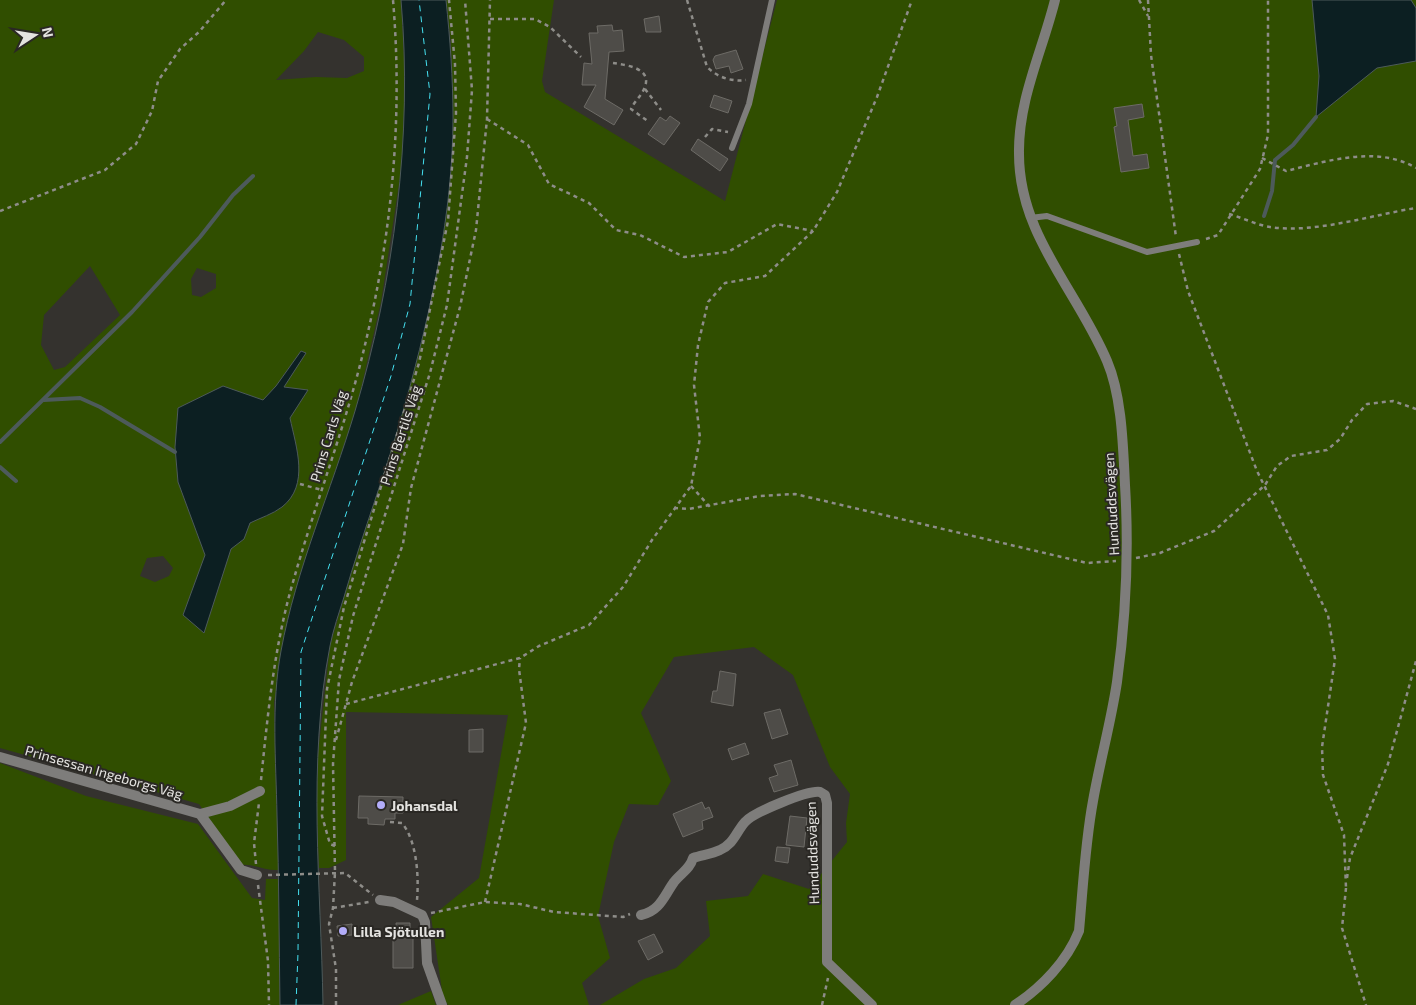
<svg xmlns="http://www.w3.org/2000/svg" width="1416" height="1005" viewBox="0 0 1416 1005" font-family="'Exo 2',sans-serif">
  <rect width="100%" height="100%" fill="#34322e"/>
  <g fill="#304e00" fill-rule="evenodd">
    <path d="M0 0H401L406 96 403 158 381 302 356 410 297 584 274 702 279 870C265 871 252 863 241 865L199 804 0 748ZM318 32 344 40 364 57V71L347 78 316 77 276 80 304 51ZM90 266 120 315 65 367 54 370 41 345 44 315ZM197 268 216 274V288L201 297 192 295 191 279ZM163 556 173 568 169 576 155 582 140 576 147 558Z"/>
    <polygon points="446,0 554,0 542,81 545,92 725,201 777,0 1416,0 1416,1005 600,1005 644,979 676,968 710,936 706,901 748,896 763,874 809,889 847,842 846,823 850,794 830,767 793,675 754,647 674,657 641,713 671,781 658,805 629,804 614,842 598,916 610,958 582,983 589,1005 448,1005 443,997 431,917 479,878 508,715 346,712 346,860 329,868 319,868 317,820 317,763 330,646 360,542 406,401 424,327 453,120 451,43"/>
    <polygon points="0,763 86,796 198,824 252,898 265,900 266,879 279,879 280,1005 0,1005"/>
    <polygon points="431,991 436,1005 398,1005"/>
  </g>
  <g fill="#0c1f22" stroke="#4d5a5b">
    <path d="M401 0H446C450 39 453 78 453 118 453 213 431 310 406 401 388 467 363 531 344 597 339 613 333 630 330 646 307 764 321 886 323 1005H280C279 942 279 878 277 815 276 760 271 705 281 651 296 569 331 491 355 411 394 281 413 135 401 0Z"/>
    <polygon points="1312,0 1411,0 1416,8 1416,61 1377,68 1316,117 1319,76"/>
    <path d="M301 351 306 353 284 387 308 390 290 418C296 447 310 485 282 507 273 514 260 518 250 523L244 539 231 549 204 633 183 615 205 555 178 482 175 447 178 408 223 386 263 400 276 386Z"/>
  </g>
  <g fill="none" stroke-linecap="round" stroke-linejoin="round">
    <g stroke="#4d5a5b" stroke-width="4">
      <polyline points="1264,216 1272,191 1275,160 1293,145 1316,117"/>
      <polyline points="44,400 80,398 100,407 175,452"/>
      <polyline points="0,442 132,312 200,237 233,195 253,176"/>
      <polyline points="0,467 16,481"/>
    </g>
    <polyline stroke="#45e1f1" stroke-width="1" stroke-dasharray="6 5" stroke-linecap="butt" points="296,1005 298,953 301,652 391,376 410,304 430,94 419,0"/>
  </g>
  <g fill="#4e4c48" stroke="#6d6b66">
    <polygon points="659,16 661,32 646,32 644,19"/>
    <polygon points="612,25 613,31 622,30 624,51 609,52 605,99 623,110 614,125 584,107 596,85 582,85 584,63 592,64 589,33 598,33 597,26"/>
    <polygon points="736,50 743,69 731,73 729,66 716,69 713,60 715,56"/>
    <polygon points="714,95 732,101 728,113 710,107"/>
    <polygon points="1142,104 1144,117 1128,120 1133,156 1147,154 1149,168 1121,172 1114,127 1117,126 1114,108"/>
    <polygon points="670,116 680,123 664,145 648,134 660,117 666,121"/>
    <polygon points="698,139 728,159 720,171 691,150"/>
    <polygon points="720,671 736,674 733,706 711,702 713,691 717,691"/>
    <polygon points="780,709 788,734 772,739 764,713"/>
    <polygon points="483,729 483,752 469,752 469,730"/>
    <polygon points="745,743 749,754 732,760 728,749"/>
    <polygon points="791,760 798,785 774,792 769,778 778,775 774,765"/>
    <polygon points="359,796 403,797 403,813 395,813 395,819 385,819 384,825 368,824 368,818 358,818"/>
    <polygon points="702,802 705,809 709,807 713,817 702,821 703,829 683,837 673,814"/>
    <polygon points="790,816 807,818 804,847 786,845"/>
    <polygon points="777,847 790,848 788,863 775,861"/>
    <polygon points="396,923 410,923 410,934 413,934 413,968 393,968 393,935 397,934"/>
    <polygon points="352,924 352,935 338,936 337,926"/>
    <polygon points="654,934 663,952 648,960 638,941"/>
  </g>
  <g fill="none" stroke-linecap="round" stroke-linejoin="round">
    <g stroke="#8e8d89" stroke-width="2.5" stroke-dasharray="4 4" stroke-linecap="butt">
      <path d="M687 0 707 67C717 77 731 82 746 80"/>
      <polyline points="1139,0 1148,16"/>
      <polyline points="1148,0 1151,55 1176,237"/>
      <polyline points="490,19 535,19 550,27 581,57"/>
      <path d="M613 63C626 65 654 68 644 89 641 96 634 102 631 109L649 122"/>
      <polyline points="645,89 661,110"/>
      <polyline points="487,119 528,145 549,184 589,203 616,230 640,235 684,257 728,252 777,224 813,231"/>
      <polyline points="705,137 712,129 728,132"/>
      <path d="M1262 158 1286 171C1327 161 1377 145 1416 168"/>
      <polyline points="0,211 105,170 136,144 152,111 158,81 180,49 199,32 226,0"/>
      <path d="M1229 214C1243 218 1257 225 1270 227 1315 234 1371 215 1416 208"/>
      <polyline points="1206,239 1218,235 1260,169 1268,135 1268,0"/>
      <polyline points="1179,254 1188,291 1257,471 1328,615 1335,659 1322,747 1323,775 1344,835 1346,888"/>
      <polyline points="300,484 322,490"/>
      <polyline points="691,486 710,507"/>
      <polyline points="674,508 688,509 760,496 795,494 1087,563 1116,561"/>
      <polyline points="1136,558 1160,553 1214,531 1265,485 1277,466 1291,456 1327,450 1340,439 1352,420 1367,404 1393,401 1416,409"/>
      <polyline points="346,704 520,658 539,646 589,625 623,587 652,540 691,486 700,438 694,385 698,345 708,302 725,283 765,276 813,231 837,192 877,97 912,0"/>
      <polyline points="336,740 352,682 403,544 411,488 460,307 476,230 487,119 490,0"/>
      <path d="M261 780C268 713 274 647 293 582 315 504 345 428 364 349 392 234 403 118 393 0"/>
      <path d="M390 822 402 823C417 841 419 877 417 900"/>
      <polyline points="335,846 330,844 322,816 327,689 344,607 419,363 448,221 456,113 455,64 449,0"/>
      <polyline points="256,864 254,843 259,803"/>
      <polyline points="268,875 345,873 373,895"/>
      <polyline points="1347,878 1350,858 1388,764 1416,661"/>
      <polyline points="258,885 268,961 269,1005"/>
      <polyline points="1346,888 1342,928 1366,1005"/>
      <polyline points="485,902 526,723 519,669 520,658"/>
      <polyline points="333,908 369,902"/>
      <polyline points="431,913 485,902 520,904 554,912 623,917 630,914"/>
      <polyline points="336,1005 336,969 329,924 333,908 335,872 333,764 339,680 353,616 430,373 447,305 467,157 472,90 465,0"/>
      <polyline points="822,1005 828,978"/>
    </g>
    <g stroke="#7e7d7b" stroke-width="6">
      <polyline points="732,148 749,104 772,0"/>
      <polyline points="1030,218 1047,216 1147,252 1197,242"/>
    </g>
    <g stroke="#7e7d7b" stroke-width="10">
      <polyline points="0,757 200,814 241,870 257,875"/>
      <polyline points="200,814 230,806 260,791"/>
      <polyline points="380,900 394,902 422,915 425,922 427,963 442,1005"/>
      <path d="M641 915C660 911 664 896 674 882 681 873 690 869 693 858 702 855 712 854 720 850 734 844 736 832 745 822 754 812 808 790 820 792L825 795 827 803V962L872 1005"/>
      <path d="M1015 1005C1042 987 1067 961 1079 931 1083 888 1085 844 1093 801 1100 761 1111 722 1117 682 1126 617 1129 551 1125 485 1123 446 1122 396 1107 361 1077 290 1019 235 1019 154 1018 100 1042 52 1055 0"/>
    </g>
  </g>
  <g fill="#b3adf9" stroke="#2a2824" stroke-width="2">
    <circle cx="381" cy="805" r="5"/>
    <circle cx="343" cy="931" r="5"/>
  </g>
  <g text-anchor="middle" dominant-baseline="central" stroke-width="4" stroke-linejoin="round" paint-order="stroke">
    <g font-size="14" fill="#e4e3e0" stroke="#2a2824">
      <text transform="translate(400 435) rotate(-72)">Prins Bertils Väg</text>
      <text transform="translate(328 436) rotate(-73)">Prins Carls Väg</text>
      <text transform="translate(1111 504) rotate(-93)">Hunduddsvägen</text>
      <text transform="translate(104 772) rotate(16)">Prinsessan Ingeborgs Väg</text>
      <text transform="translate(812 853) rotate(-92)">Hunduddsvägen</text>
    </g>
    <g font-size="14" font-weight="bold" fill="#e4e3e0" stroke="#2a2824" text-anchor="start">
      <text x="391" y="805">Johansdal</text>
      <text x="353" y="931">Lilla Sjötullen</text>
    </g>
  </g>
  <g transform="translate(35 35) rotate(78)" stroke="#2a2824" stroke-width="4" paint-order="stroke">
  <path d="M0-4L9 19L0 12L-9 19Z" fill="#e4e3e0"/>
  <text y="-8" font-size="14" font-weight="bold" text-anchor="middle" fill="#e4e3e0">N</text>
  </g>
</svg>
